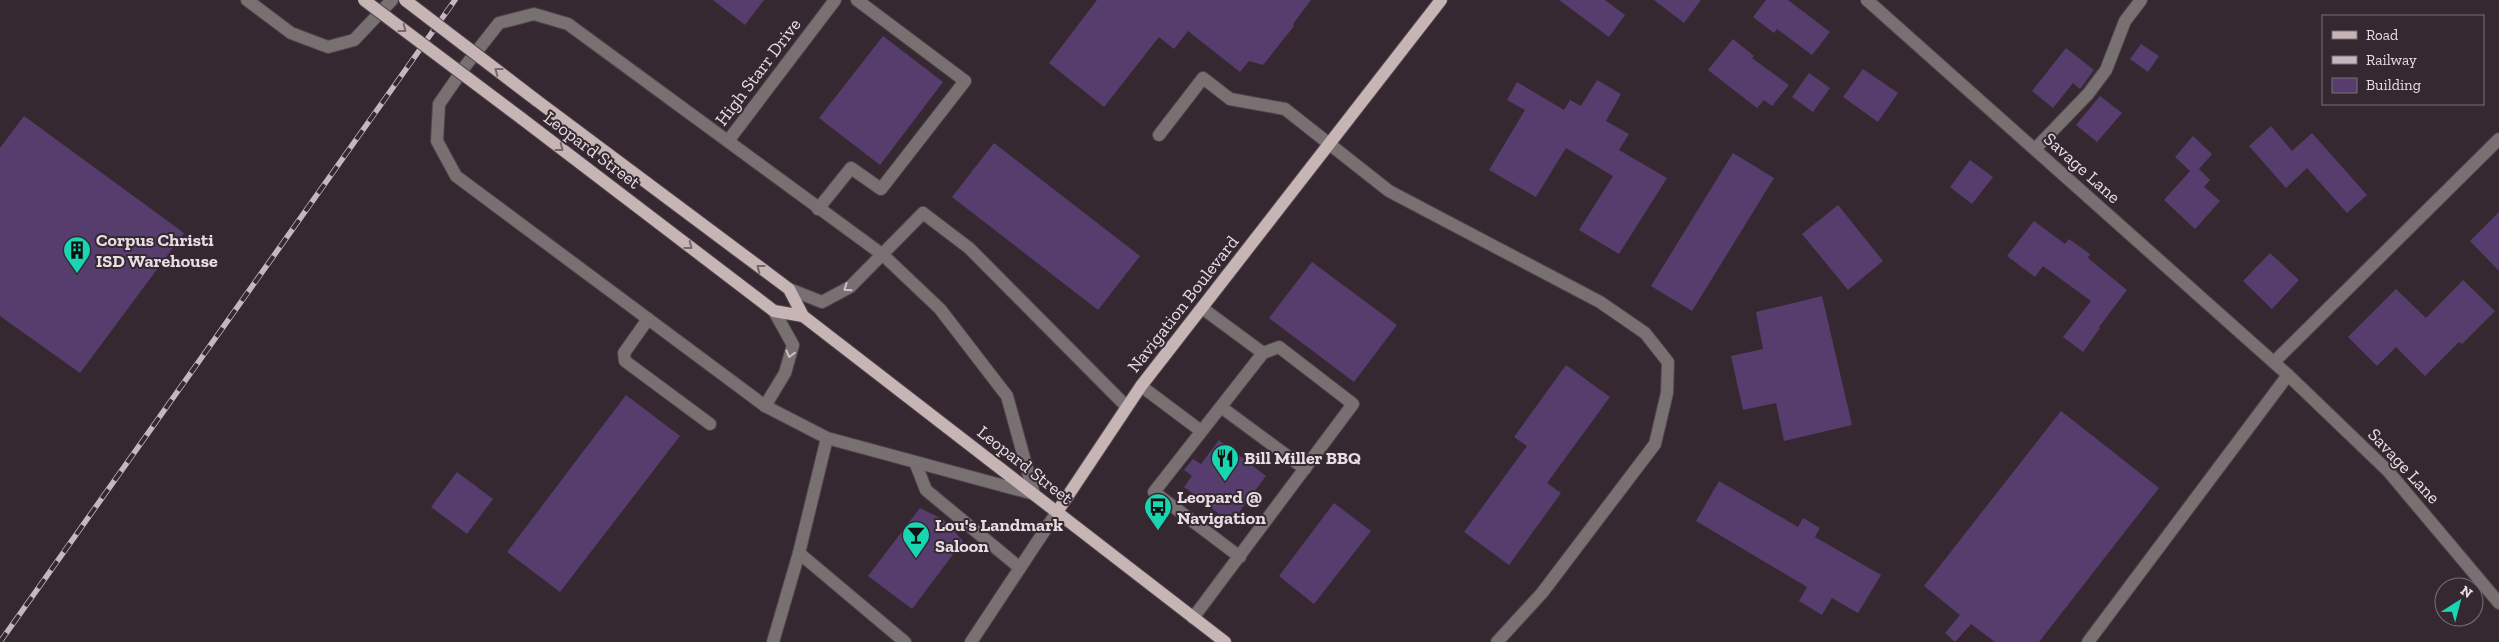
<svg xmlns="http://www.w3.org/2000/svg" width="2499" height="642" viewBox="0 0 2499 642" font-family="'Zilla Slab',serif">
  <rect width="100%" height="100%" fill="#352830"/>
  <g fill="#573d6d">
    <polygon points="713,0 764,0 745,25"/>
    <polygon points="1097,0 1311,0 1293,24 1294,26 1263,65 1249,61 1240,72 1188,31 1174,49 1159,37 1104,107 1049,63"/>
    <polygon points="1559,0 1605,0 1625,15 1609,37"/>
    <polygon points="1654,0 1701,0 1684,23"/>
    <polygon points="1766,0 1788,0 1830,32 1812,55 1777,29 1774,33 1753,17"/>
    <polygon points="883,36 943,82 880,165 819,118"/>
    <polygon points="1733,39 1754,56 1752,58 1789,85 1772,106 1764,100 1757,108 1708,70"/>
    <polygon points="2141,44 2159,56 2148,72 2130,59"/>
    <polygon points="2066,48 2094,70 2080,89 2073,83 2053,108 2032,91"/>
    <polygon points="1863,69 1898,93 1878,122 1843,97"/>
    <polygon points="1809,73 1830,88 1813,112 1792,97"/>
    <polygon points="1597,80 1621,94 1606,121 1629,134 1619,150 1667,178 1619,254 1579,230 1613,176 1566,148 1536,197 1489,170 1525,110 1507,100 1517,82 1564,110 1570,100 1581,106"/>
    <polygon points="2100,96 2122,113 2097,142 2076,125"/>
    <polygon points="24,116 184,233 80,373 0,316 0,148"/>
    <polygon points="2271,126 2292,151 2312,133 2367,195 2347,213 2307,168 2286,188 2249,146"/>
    <polygon points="2193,136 2212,154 2199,169 2210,180 2204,187 2220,201 2195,229 2164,200 2190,171 2175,157"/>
    <polygon points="994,143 1140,256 1098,310 952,197"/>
    <polygon points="1733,153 1774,178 1692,311 1651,286"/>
    <polygon points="1970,160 1993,177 1972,204 1950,187"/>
    <polygon points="1838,205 1883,261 1848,290 1802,234"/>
    <polygon points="2499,212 2499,271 2470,241"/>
    <polygon points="2034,221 2065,244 2069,239 2090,254 2088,258 2127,290 2099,327 2100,328 2083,352 2063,337 2091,301 2043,266 2035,277 2007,256"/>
    <polygon points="2270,253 2299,280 2272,309 2243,281"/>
    <polygon points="1312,262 1397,325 1354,382 1269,318"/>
    <polygon points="2463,280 2495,311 2462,344 2459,342 2425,376 2396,347 2377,366 2348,337 2396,289 2426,318"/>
    <polygon points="1822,296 1852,425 1784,441 1776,403 1743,410 1731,356 1763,349 1756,312"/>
    <polygon points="1566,365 1610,397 1547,483 1561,493 1509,565 1464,532 1527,446 1514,437"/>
    <polygon points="626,395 680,436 560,592 507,552"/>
    <polygon points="2061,411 2159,488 2039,642 1995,642 1971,624 1955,642 1945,633 1960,615 1924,586"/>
    <polygon points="1219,440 1266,476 1231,523 1184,487 1192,476 1184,470 1193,459 1201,464"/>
    <polygon points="457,472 493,499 467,534 431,507"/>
    <polygon points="1719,481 1798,527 1803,518 1820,528 1815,537 1881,575 1858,613 1832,598 1822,615 1799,601 1807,587 1696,521"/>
    <polygon points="1334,503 1371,531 1314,604 1279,576"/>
    <polygon points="920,508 944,520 963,541 912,609 868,576"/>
  </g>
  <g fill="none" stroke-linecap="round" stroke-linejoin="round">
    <g stroke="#51454d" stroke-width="14">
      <g id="minor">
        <polyline points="247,0 291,33 328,47 354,40 392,0"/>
        <polyline points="1867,0 2288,375 2388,471 2499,603"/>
        <polygon points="534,14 568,24 883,255 940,309 1007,396 1034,494 827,438 765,406 456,176 437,141 439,104 466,65 499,23"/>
        <polyline points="1159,135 1203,78 1230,99 1285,109 1389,191 1600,302 1645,333 1668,362 1667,393 1655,444 1542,593 1497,642"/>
        <polyline points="728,141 835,0"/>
        <polyline points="2035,149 2088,94 2106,70 2125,21 2141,0"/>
        <polyline points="818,209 851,168 881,189 965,81 857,0"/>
        <polyline points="789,289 822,302 850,287 923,213 969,248 1126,406"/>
        <polyline points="648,319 624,353 625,361 710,424"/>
        <polyline points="2274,362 2499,139"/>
        <polyline points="1141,386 1201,431"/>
        <polyline points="765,406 785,373 793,345 774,311"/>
        <polyline points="1221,407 1305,469"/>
        <polyline points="827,438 799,553 905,642"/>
        <polyline points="915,462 926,490 1020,568"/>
        <polyline points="1240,557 1154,492 1263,353"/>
        <polyline points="1193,618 1353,404 1279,347 1263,353 1202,308"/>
        <polyline points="773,642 799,553"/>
        <polyline points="971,642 1057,512"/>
        <polyline points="2088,642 2288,375"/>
      </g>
    </g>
    <g stroke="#51454d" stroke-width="14">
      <g id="major">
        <polyline points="536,100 789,289 803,316 1225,642"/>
        <polyline points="521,118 774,311 803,316"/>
        <polyline points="1057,512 1141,386 1441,0"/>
      </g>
    </g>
    <use href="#minor" stroke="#797171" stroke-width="12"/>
    <use href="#major" stroke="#c7b5b5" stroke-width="12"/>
    <g stroke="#c3b8bf" stroke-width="5.5">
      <polyline id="rail" points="0,642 455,0"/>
    </g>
    <use href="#rail" stroke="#352830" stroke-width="4" stroke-dasharray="11" stroke-linecap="butt"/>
    <g stroke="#51454d" stroke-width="14" stroke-linecap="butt">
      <g id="major-bridge">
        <polyline points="364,0 521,118"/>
        <polyline points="405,0 536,100"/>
      </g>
    </g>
    <use href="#major-bridge" stroke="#c7b5b5" stroke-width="12"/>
  </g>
  <defs><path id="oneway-chevron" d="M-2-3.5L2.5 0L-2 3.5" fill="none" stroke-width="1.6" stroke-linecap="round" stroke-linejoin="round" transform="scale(1.25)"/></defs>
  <g stroke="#77676c">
    <use href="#oneway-chevron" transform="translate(403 29) rotate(37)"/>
    <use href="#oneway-chevron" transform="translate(498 71) rotate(-143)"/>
    <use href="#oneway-chevron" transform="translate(560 148) rotate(37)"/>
    <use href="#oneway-chevron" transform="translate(689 246) rotate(37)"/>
    <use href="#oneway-chevron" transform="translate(760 268) rotate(-143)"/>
  </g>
  <g stroke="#ccc2c6">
    <use href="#oneway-chevron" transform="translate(847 288) rotate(146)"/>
    <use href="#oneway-chevron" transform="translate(790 354) rotate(105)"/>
  </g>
  <defs>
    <g id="building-pin" transform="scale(1.4375)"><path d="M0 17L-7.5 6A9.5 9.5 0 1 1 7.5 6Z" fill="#19d5b2" stroke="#352830"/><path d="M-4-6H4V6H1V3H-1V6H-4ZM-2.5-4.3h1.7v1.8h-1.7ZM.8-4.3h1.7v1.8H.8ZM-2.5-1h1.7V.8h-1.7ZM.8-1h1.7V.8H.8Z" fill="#111"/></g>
    <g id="restaurant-pin" transform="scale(1.4375)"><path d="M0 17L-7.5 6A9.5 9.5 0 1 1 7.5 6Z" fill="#19d5b2" stroke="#352830"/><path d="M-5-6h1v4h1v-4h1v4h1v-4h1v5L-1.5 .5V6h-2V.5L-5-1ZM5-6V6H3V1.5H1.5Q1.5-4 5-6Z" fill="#111"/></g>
    <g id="bus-pin" transform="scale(1.4375)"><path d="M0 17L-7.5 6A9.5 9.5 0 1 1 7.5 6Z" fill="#19d5b2" stroke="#352830"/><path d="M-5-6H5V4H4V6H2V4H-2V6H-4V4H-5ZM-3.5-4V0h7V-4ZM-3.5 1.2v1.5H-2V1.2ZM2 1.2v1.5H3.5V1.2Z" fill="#111"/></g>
    <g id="bar-pin" transform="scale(1.4375)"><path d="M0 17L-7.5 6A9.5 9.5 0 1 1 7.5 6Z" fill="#19d5b2" stroke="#352830"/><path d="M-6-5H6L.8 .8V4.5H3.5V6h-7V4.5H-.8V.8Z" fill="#111"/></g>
  </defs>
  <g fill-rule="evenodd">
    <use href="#building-pin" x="77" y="250"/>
    <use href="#restaurant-pin" x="1225" y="458"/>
    <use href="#bus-pin" x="1158" y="507"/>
    <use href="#bar-pin" x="916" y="535"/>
  </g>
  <g text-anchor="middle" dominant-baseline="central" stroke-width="4" stroke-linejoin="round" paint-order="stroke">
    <g font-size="18" fill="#e7dde3" stroke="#352830">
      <text transform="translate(758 72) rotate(-53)">High Starr Drive</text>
      <text transform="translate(592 150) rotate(37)">Leopard Street</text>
      <text transform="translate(2082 168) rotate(42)">Savage Lane</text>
      <text transform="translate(1183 304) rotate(-52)">Navigation Boulevard</text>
      <text transform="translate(1025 465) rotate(38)">Leopard Street</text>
      <text transform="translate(2404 466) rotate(47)">Savage Lane</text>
    </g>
    <g font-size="18" font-weight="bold" fill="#e7dde3" stroke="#352830" text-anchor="start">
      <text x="96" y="240">Corpus Christi<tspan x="96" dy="21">ISD Warehouse</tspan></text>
      <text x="1244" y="458">Bill Miller BBQ</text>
      <text x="1177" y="497">Leopard @<tspan x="1177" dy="21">Navigation</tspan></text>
      <text x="935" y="525">Lou's Landmark<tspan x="935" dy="21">Saloon</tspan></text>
    </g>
  </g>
  <rect x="2322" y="15" width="162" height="90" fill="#352830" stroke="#7c7078"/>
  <rect x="2332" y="31" width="25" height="8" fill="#c7b5b5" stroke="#7c7078"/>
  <text x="2366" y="40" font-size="15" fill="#e7dde3">Road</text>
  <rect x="2332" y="56" width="25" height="8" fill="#c3b8bf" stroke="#7c7078"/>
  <text x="2366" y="65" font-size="15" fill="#e7dde3">Railway</text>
  <rect x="2332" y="78" width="25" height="15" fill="#573d6d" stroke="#7c7078"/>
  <text x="2366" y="90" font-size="15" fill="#e7dde3">Building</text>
  <g transform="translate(2459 602) rotate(36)"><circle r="24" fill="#352830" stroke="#7c7078"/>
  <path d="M0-4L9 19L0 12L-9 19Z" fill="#19d5b2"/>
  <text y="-8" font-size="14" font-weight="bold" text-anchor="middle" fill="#e7dde3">N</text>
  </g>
</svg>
